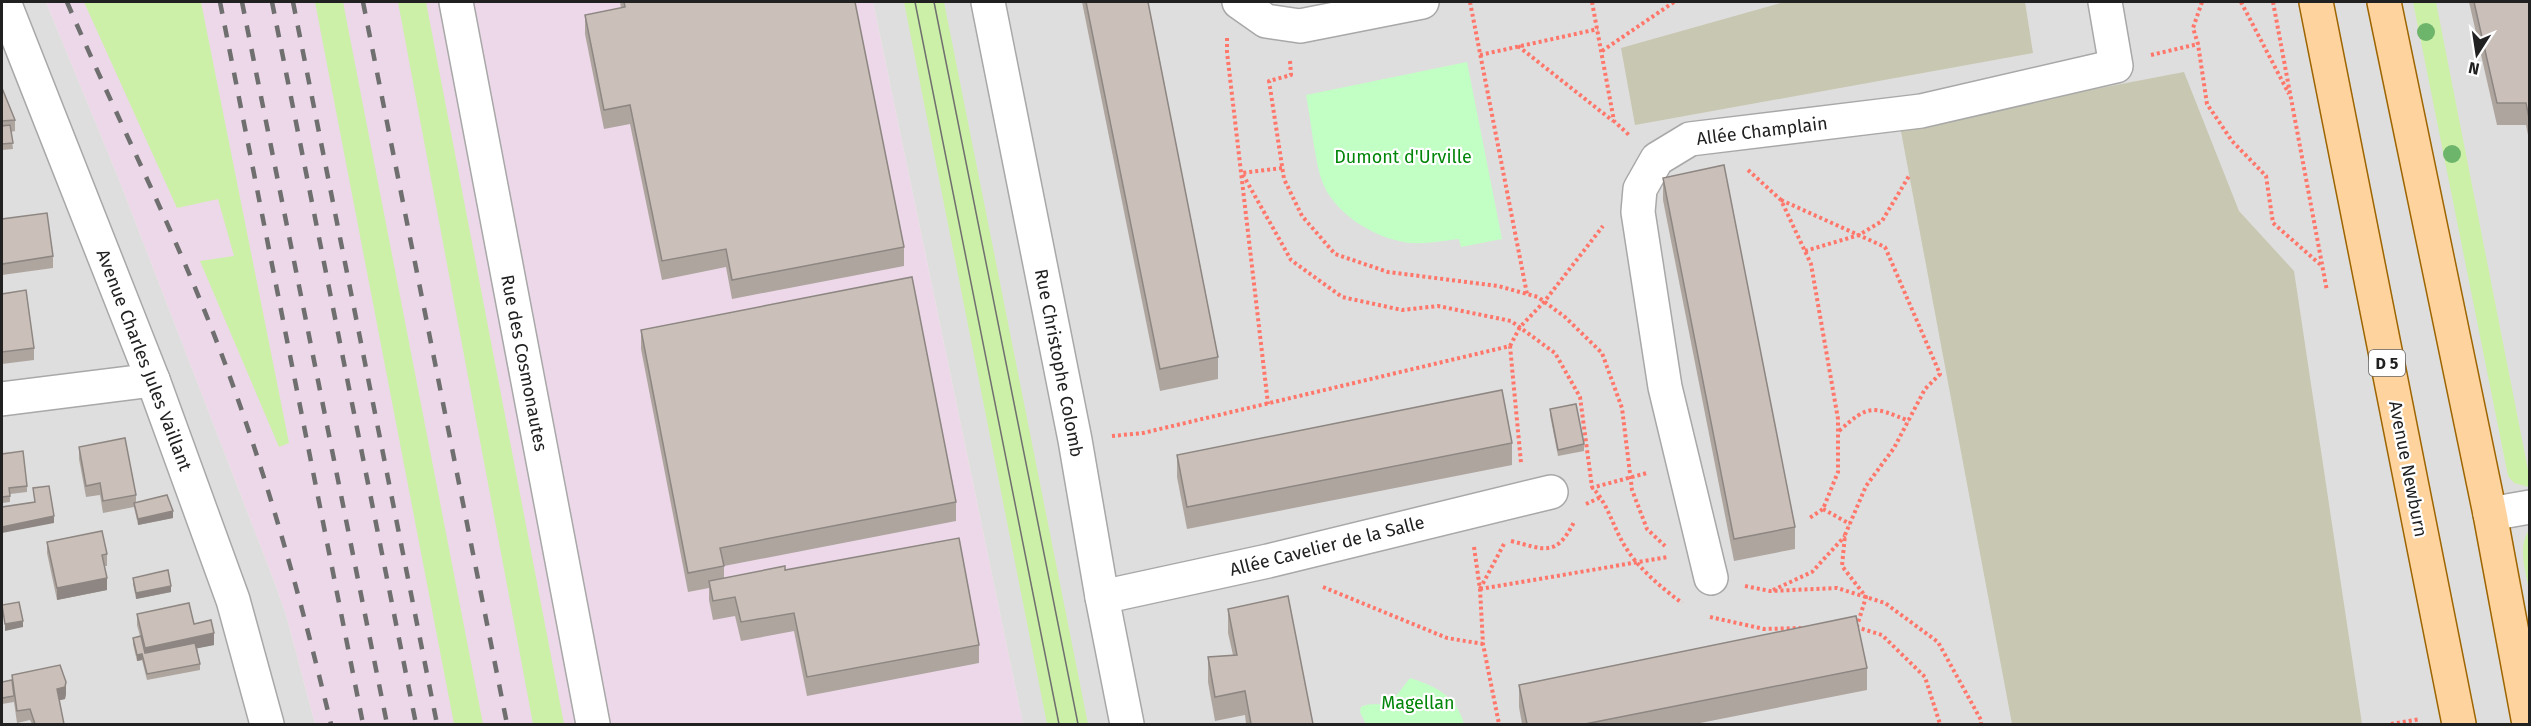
<svg xmlns="http://www.w3.org/2000/svg" width="2531" height="726" viewBox="0 0 2531 726" font-family="'Fira Sans',sans-serif">
  <rect width="100%" height="100%" fill="#f2eee6"/>
  <g fill="#dfdede">
    <polygon points="2,2 46,2 118,177 276,586 287,618 315,724 2,724"/>
    <polygon points="873,2 2529,2 2529,724 1023,724"/>
  </g>
  <polygon fill="#ecd8e8" points="46,2 873,2 1023,724 315,724 287,618 276,586 118,177"/>
  <g fill="#c8c7b1">
    <polygon points="1784,2 2025,2 2033,53 1635,125 1621,48"/>
    <polygon points="2184,72 2239,211 2294,271 2362,724 2012,724 1900,126"/>
  </g>
  <g fill="#cdf0a8">
    <polygon points="84,2 201,2 289,443 279,447 200,261 234,256 218,199 177,208"/>
    <polygon points="315,2 343,2 483,724 454,724"/>
    <polygon points="398,2 426,2 564,724 533,724"/>
    <polygon points="904,2 944,2 1088,724 1047,724"/>
    <polygon points="2413,2 2436,2 2529,475 2529,487 2514,483 2508,476"/>
    <path d="M2529 530V591C2526 571 2517 548 2529 530Z"/>
  </g>
  <g fill="#c1ffc4">
    <path d="M1467 62 1502 239 1461 247 1459 239C1440 241 1418 246 1399 241 1368 234 1333 211 1322 181 1314 157 1311 120 1306 95Z"/>
    <path d="M1410 678C1436 686 1457 697 1464 724H1366L1360 712 1361 707C1369 703 1373 705 1381 704 1395 701 1402 688 1410 678Z"/>
  </g>
  <g fill="none" stroke-linecap="round" stroke-linejoin="round">
    <g stroke="#a8a8a8" stroke-width="36">
      <g id="minor">
        <polyline points="4,2 153,380 233,600 267,724"/>
        <polyline points="456,2 593,724"/>
        <polyline points="988,2 1075,440 1102,597 1127,724"/>
        <polyline points="1239,2 1266,21 1300,26 1422,2"/>
        <polyline points="2,399 153,380"/>
        <polyline points="2490,514 2530,507"/>
        <polyline points="1711,578 1665,387 1638,212 1640,189 1657,159 1690,139 1921,111 2116,66 2105,2"/>
        <polyline points="1102,597 1268,561 1551,492"/>
      </g>
    </g>
    <g stroke="#9d6500" stroke-width="36">
      <g id="primary">
        <polyline points="2316,2 2459,724"/>
        <polyline points="2384,2 2490,514 2529,724"/>
      </g>
    </g>
    <g stroke="#ff766a" stroke-width="4" stroke-dasharray="3 3" stroke-linecap="butt">
      <polyline points="1470,2 1527,294"/>
      <polyline points="1592,2 1614,121 1629,135"/>
      <polyline points="2202,2 2193,28 2198,44 2207,104 2232,141 2266,176 2273,223 2322,266"/>
      <polyline points="2241,2 2289,94"/>
      <polyline points="2273,2 2327,291"/>
      <polyline points="1227,38 1227,52 1268,404"/>
      <polyline points="1518,46 1613,121"/>
      <polyline points="1602,51 1674,2"/>
      <polyline points="1480,55 1598,29"/>
      <polyline points="2151,55 2198,44"/>
      <polyline points="1290,61 1291,75 1269,81 1284,179 1302,216 1335,254 1388,272 1498,286 1538,297 1565,317 1602,353 1622,408 1632,490 1647,529 1665,546"/>
      <path d="M1282 168 1242 173 1291 260 1342 297 1402 310 1438 306 1511 321 1555 353 1580 397 1592 487C1609 505 1613 528 1626 548 1640 570 1662 588 1682 603"/>
      <polyline points="1748,170 1781,200 1811,264 1838,419 1838,472 1823,509 1808,519"/>
      <polyline points="1781,200 1885,247 1940,374 1925,389 1894,448 1866,486 1845,535 1842,566 1866,597 1857,626"/>
      <polyline points="1805,251 1859,235 1882,221 1909,176"/>
      <polyline points="1510,346 1520,327 1544,302 1603,226"/>
      <path d="M1839 431C1869 404 1872 406 1909 421"/>
      <polyline points="1112,436 1143,433 1510,346 1521,463"/>
      <polyline points="1591,488 1647,473"/>
      <polyline points="1586,504 1601,497"/>
      <polyline points="1823,509 1850,524"/>
      <path d="M1511 541C1544 549 1556 558 1574 522"/>
      <polyline points="1474,547 1480,589 1483,644 1499,724"/>
      <polyline points="1745,586 1770,591 1837,588 1885,603 1938,642 1981,720 1981,724"/>
      <polyline points="1323,587 1447,638 1483,644"/>
      <polyline points="1480,589 1505,542"/>
      <polyline points="1480,589 1668,557"/>
      <polyline points="1773,590 1812,572 1845,536"/>
      <polyline points="1710,617 1764,629 1801,628"/>
      <polyline points="1856,627 1882,635 1925,677 1940,724"/>
      <polyline points="2391,724 2420,719"/>
    </g>
    <use href="#minor" stroke="#fff" stroke-width="33"/>
    <use href="#primary" stroke="#ffd39e" stroke-width="33"/>
    <g stroke="#6f6f6f" stroke-width="1.5">
      <polyline points="915,2 1059,724"/>
      <polyline points="934,2 1078,724"/>
    </g>
    <g stroke="#6f6f6f" stroke-width="4.5" stroke-dasharray="12 12" stroke-linecap="butt">
      <path d="M67 2C121 128 185 251 231 380 272 493 303 608 331 724"/>
      <polyline points="220,2 363,724"/>
      <polyline points="242,2 387,724"/>
      <polyline points="272,2 416,724"/>
      <polyline points="293,2 437,724"/>
      <polyline points="363,2 507,724"/>
    </g>
  </g>
  <g fill="#6eb56c">
    <circle cx="2426" cy="32" r="9"/>
    <circle cx="2452" cy="154" r="9"/>
  </g>
  <g fill="#aea59f">
    <polygon points="620,2 855,2 904,247 904,266 732,299 726,267 662,280 630,124 604,129 585,34 585,15 621,8"/>
    <polygon points="1082,2 1148,2 1218,357 1218,379 1160,391"/>
    <polygon points="2469,2 2529,2 2529,140 2526,125 2497,125"/>
    <polygon points="2,88 15,120 15,131 11,132 13,149 2,150"/>
    <polygon points="1663,178 1795,527 1795,549 1734,561 1663,200"/>
    <polygon points="2,219 53,256 53,268 2,275"/>
    <polygon points="2,294 34,348 34,360 2,364"/>
    <polygon points="641,330 956,502 956,521 724,566 724,578 785,570 979,645 979,663 807,696 794,631 741,641 735,616 713,620 709,600 709,588 688,592 641,349"/>
    <polygon points="1550,409 1584,444 1584,451 1558,456 1550,415"/>
    <polygon points="1512,443 1512,465 1187,529 1177,477 1177,455"/>
    <polygon points="79,447 136,495 136,502 173,518 138,525 134,507 103,513 100,495 86,497 79,459"/>
    <polygon points="2,454 27,486 27,492 10,494 10,502 2,503"/>
    <polygon points="47,542 107,554 107,566 104,566 107,590 57,600 47,553"/>
    <polygon points="133,578 171,592 136,599 133,584"/>
    <polygon points="1228,609 1313,724 1246,724 1245,715 1215,721 1208,682 1208,657 1233,655 1228,633"/>
    <polygon points="137,614 194,624 214,645 197,648 200,664 200,670 147,680 142,660 137,661 133,644 133,638 140,636 137,625"/>
    <polygon points="1867,668 1867,690 1695,724 1522,724 1519,707 1519,685"/>
    <polygon points="12,675 66,694 65,699 59,700 64,724 32,724 30,720 17,723 14,702 2,704 2,682 12,680"/>
  </g>
  <g fill="#8d8682">
    <polygon points="173,511 173,518 138,525 138,519"/>
    <polygon points="54,516 54,523 2,533 2,527"/>
    <polygon points="107,578 107,590 57,600 57,588"/>
    <polygon points="171,586 171,592 136,599 136,593"/>
    <polygon points="23,621 23,627 5,631 5,624"/>
    <polygon points="214,633 214,645 145,659 145,648"/>
    <polygon points="142,654 142,660 137,661 137,655"/>
    <polygon points="66,682 66,694 65,699 57,701 57,689"/>
  </g>
  <g fill="#cac0b9" stroke="#8d8682" stroke-width="1.5">
    <polygon points="624,2 855,2 904,247 732,280 726,249 662,261 630,105 604,110 585,15 625,7"/>
    <polygon points="1086,2 1148,2 1218,357 1160,369"/>
    <polygon points="2474,2 2529,2 2529,118 2526,103 2497,103"/>
    <polygon points="2,88 15,120 2,121"/>
    <polygon points="10,125 13,143 2,144 2,126"/>
    <polygon points="1724,165 1795,527 1734,539 1663,178"/>
    <polygon points="47,213 53,256 2,264 2,219"/>
    <polygon points="912,277 956,502 720,548 724,566 688,573 641,330"/>
    <polygon points="26,290 34,348 2,352 2,294"/>
    <polygon points="1502,390 1512,443 1187,507 1177,455"/>
    <polygon points="1576,404 1584,444 1558,450 1550,409"/>
    <polygon points="125,438 136,495 103,501 100,483 86,486 79,447"/>
    <polygon points="23,451 27,486 9,488 10,496 2,497 2,454"/>
    <polygon points="49,486 54,516 2,527 2,507 35,502 33,488"/>
    <polygon points="167,495 173,511 138,519 134,503"/>
    <polygon points="102,531 107,554 102,555 107,578 57,588 47,542"/>
    <polygon points="959,538 979,645 807,677 794,613 741,622 735,597 713,601 709,581 785,566 785,570"/>
    <polygon points="168,570 171,586 136,593 133,578"/>
    <polygon points="1288,596 1313,724 1251,724 1245,691 1215,697 1208,657 1237,655 1228,609"/>
    <polygon points="19,602 23,621 5,624 2,605"/>
    <polygon points="189,603 194,624 211,620 214,633 145,648 137,614"/>
    <polygon points="1856,616 1867,668 1585,724 1527,724 1519,685"/>
    <polygon points="141,636 145,653 195,643 200,664 147,674 142,654 137,655 133,638"/>
    <polygon points="60,665 66,682 65,687 57,689 64,724 35,724 30,709 17,711 12,675"/>
    <polygon points="12,680 14,696 2,698 2,682"/>
  </g>
  <g text-anchor="middle" dominant-baseline="central" stroke-width="4.5" stroke-linejoin="round" paint-order="stroke">
    <rect fill="#fff" stroke="#646464" stroke-width="1.5" x="2369" y="350" width="36" height="26" rx="4.5"/>
    <g font-size="16" font-weight="bold" fill="#212121">
      <text x="2387" y="363">D 5</text>
    </g>
    <g font-size="18" fill="#212121" stroke="#fff">
      <text transform="translate(1762 131) rotate(-7)">Allée Champlain</text>
      <text transform="translate(144 360) rotate(69)">Avenue Charles Jules Vaillant</text>
      <text transform="translate(524 363) rotate(79)">Rue des Cosmonautes</text>
      <text transform="translate(1059 363) rotate(79)">Rue Christophe Colomb</text>
      <text transform="translate(2408 469) rotate(79)">Avenue Newburn</text>
      <text transform="translate(1327 546) rotate(-14)">Allée Cavelier de la Salle</text>
    </g>
    <g font-size="18" fill="#028609" stroke="#fff">
      <text x="1403" y="157">Dumont d'Urville</text>
      <text x="1418" y="703">Magellan</text>
    </g>
  </g>
  <rect width="2531" height="726" fill="none" stroke="#212121" stroke-width="6"/>
  <g transform="translate(2477 54) rotate(192)" stroke="#ffffff" stroke-width="4.5" paint-order="stroke">
  <path d="M0-4.5L10 22L0 15L-10 22Z" fill="#212121"/>
  <text y="-9" font-size="16" font-weight="bold" text-anchor="middle" fill="#212121">N</text>
  </g>
</svg>
